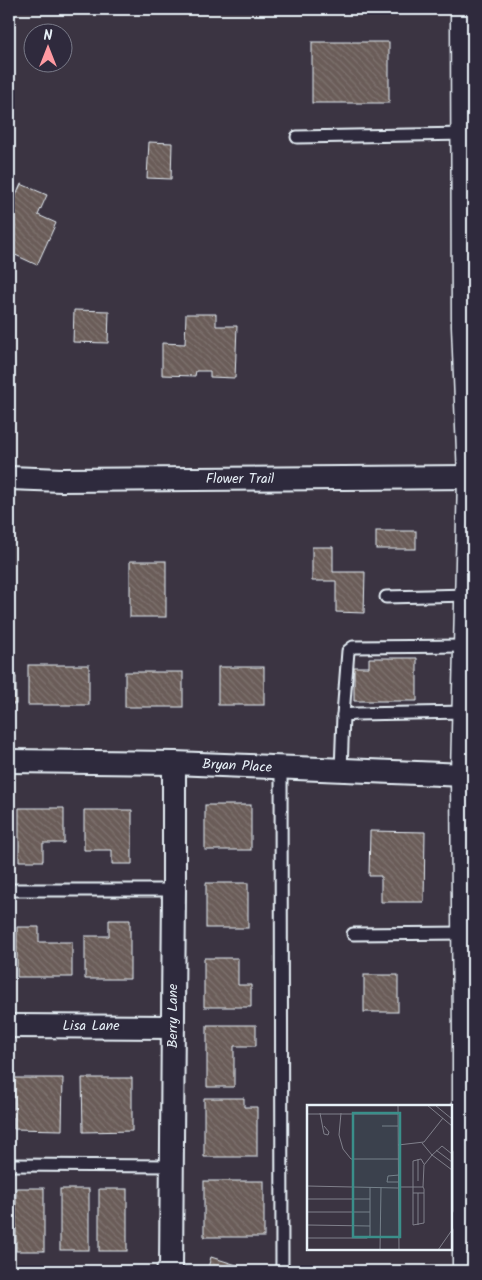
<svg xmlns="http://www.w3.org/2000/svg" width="482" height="1280" viewBox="0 0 482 1280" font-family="Kalam,sans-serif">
  <defs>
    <pattern id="building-back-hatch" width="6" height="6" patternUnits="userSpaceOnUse" patternTransform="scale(1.25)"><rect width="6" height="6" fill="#6a5c58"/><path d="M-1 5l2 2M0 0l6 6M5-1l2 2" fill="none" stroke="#7f7471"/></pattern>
  </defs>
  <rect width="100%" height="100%" fill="#3b3442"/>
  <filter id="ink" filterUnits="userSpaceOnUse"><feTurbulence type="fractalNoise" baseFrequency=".02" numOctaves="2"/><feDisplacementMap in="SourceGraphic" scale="10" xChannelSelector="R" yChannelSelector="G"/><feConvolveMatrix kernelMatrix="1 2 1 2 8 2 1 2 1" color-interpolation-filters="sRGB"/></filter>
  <g filter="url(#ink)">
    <g fill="url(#building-back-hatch)" stroke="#e8f1f8">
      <rect x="312" y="42" width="77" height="61"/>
      <polygon points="149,142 172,143 171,179 147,178"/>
      <polygon points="21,184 47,195 38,215 56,223 37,265 9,252 9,212"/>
      <polygon points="74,310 109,311 108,343 73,342"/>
      <polygon points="186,314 216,314 216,326 237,326 235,378 210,377 210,371 196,371 195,376 162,375 162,343 185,344"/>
      <rect x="376" y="531" width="40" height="18"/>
      <polygon points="312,547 333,547 333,572 365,572 364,613 336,612 336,581 312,581"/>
      <rect x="130" y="561" width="36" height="56"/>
      <polygon points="369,658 417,658 417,701 354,701 354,667 369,667"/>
      <rect x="28" y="665" width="61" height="40"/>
      <rect x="218" y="667" width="46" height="38"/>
      <rect x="125" y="672" width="58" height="35"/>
      <rect x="9" y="677" width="7" height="27"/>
      <rect x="205" y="805" width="46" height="45"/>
      <polygon points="19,808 64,808 64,843 43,843 43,861 19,861"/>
      <polygon points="84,810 132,810 132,864 112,864 112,850 84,850"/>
      <polygon points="370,831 425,832 424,902 381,902 381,876 369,876"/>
      <rect x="206" y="883" width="42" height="45"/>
      <polygon points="109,920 130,920 130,979 85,979 85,936 109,936"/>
      <polygon points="17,927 39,927 39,942 72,942 72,977 17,977"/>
      <polygon points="204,958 238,958 238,985 251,985 251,1007 204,1007"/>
      <rect x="364" y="975" width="34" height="37"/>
      <polygon points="207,1025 256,1025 256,1046 234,1046 234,1087 207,1087"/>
      <polygon points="14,1078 63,1078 62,1130 14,1129"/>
      <polygon points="82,1078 132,1078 132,1131 83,1132"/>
      <polygon points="204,1098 244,1098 244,1107 257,1107 257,1157 204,1157"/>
      <rect x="204" y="1181" width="60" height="56"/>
      <rect x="16" y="1188" width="28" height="63"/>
      <rect x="60" y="1189" width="29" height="61"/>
      <rect x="99" y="1189" width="28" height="62"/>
      <polygon points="211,1257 256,1271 207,1271"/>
    </g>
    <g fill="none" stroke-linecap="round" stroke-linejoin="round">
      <g stroke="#e8f1f8" stroke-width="15">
        <g id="lane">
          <polyline points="297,137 466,134"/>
          <polyline points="386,597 469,595"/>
          <polyline points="466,712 356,714 343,715 348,651 353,647 468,646"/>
          <polyline points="281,768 282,1271"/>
          <polyline points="341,771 343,715"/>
          <polyline points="9,890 174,890"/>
          <polyline points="353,934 466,933"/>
          <polyline points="9,1165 172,1166"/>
        </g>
      </g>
      <g stroke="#e8f1f8" stroke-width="26">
        <g id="street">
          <polyline points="9,478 62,480 472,477"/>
          <polyline points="9,761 174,763 465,775"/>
          <polyline points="9,1026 173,1027"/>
          <polyline points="168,1271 171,1268 174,890 174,763"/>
        </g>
      </g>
      <g stroke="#e8f1f8" stroke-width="31">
        <polyline id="secondary" points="465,9 466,326 472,477 465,775 467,1037 467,1271"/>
      </g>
      <use href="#lane" stroke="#2f2a3d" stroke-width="11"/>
      <use href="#street" stroke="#2f2a3d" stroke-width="22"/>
      <use href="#secondary" stroke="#2f2a3d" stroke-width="28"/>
    </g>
  </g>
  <g text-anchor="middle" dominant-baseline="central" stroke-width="4" stroke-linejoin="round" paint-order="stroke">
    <g font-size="14" fill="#e8f1f8" stroke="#2f2a3d">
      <text x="240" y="479">Flower Trail</text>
      <text transform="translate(237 766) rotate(3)">Bryan Place</text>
      <text transform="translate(173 1016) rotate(-90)">Berry Lane</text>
      <text x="91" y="1026">Lisa Lane</text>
    </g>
  </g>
  <g transform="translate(307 1105)">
    <rect width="145" height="145" fill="#3b3442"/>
    <path fill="none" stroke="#80808b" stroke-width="1" d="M91 0 92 145M120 0 145 21M128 0 145 14M13 8 17 29 21 30 22 27 17 21M34 8 32 30 36 44 44 54H92M0 9H91M75 21H91M91 40 117 37 136 13M129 45 145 57M145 49 135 41 125 50 145 65M111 54V76M91 77H80L81 71 92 70M0 81 91 83M91 82H116L117 60 125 50 115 38M116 82 117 84V118L106 120V88H117M106 88V56L114 54 117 59M111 88V120M0 94H63M0 107H63M0 120 63 121M0 133H60L63 131V82M0 145H33M73 145 74 82M131 145 145 125"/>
    <path fill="#3a8f8a" fill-opacity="0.15" stroke="#3a8f8a" stroke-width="2.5" d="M46 8H93V132H46Z"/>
    <rect width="145" height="145" fill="none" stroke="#e8f1f8" stroke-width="2.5"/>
  </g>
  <rect width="482" height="1280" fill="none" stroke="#2f2a3d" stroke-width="30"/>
  <rect x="15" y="15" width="452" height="1250" fill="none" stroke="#e8f1f8" stroke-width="2" filter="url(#ink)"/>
  <g transform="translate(48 48)"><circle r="24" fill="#2f2a3d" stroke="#797a88"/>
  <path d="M0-4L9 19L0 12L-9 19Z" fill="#ff9aa2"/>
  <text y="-8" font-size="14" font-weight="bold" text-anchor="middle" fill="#e8f1f8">N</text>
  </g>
</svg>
